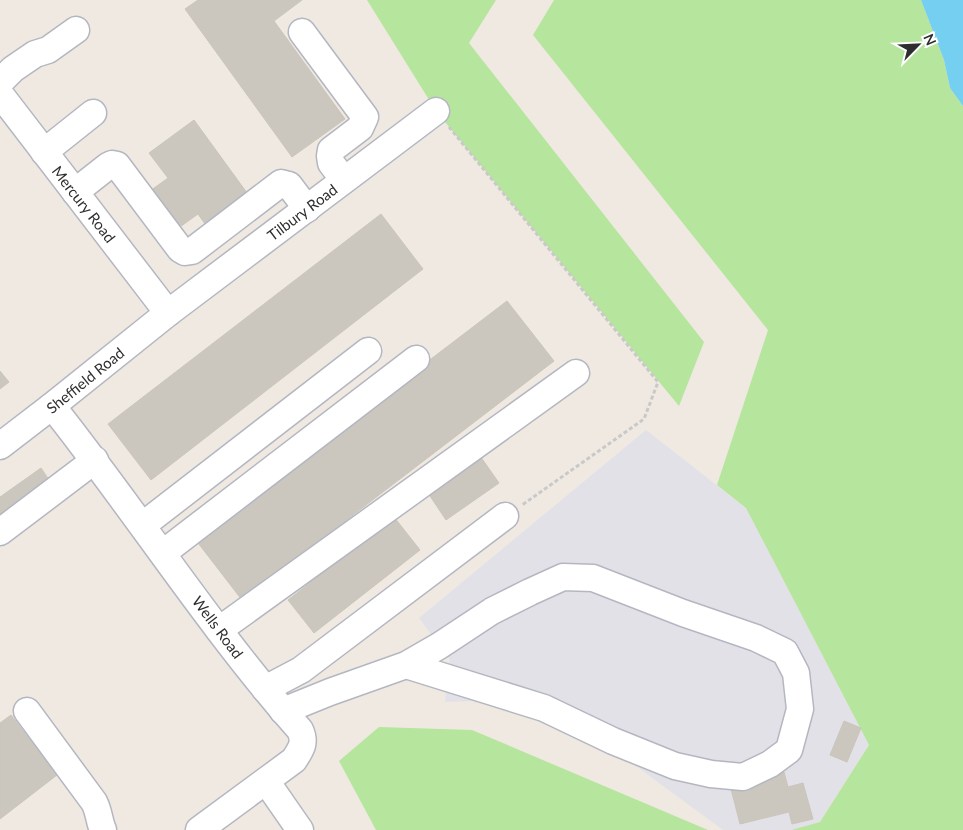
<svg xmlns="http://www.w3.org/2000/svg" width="963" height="830" viewBox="0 0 963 830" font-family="Lato,sans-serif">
  <rect width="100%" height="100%" fill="#efe9e1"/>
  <polygon fill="#e3e1e8" points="646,430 746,508 869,745 820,822 791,830 723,830 621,755 514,700 445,702 450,660 419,618"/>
  <g fill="#b6e59e">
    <polygon points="367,0 496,0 469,43 704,342 679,406 436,111"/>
    <polygon points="554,0 921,0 944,60 950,88 963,106 963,830 791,830 820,822 869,745 746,508 717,485 768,330 533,35"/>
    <polygon points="379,727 472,730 708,830 376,830 339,761"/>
  </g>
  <polygon fill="#75cff0" points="921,0 963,0 963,106 950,88 944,60"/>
  <g fill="#cbc7bf" stroke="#cbc5ba">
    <polygon points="198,0 302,0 274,21 345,119 292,157 185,9"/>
    <polygon points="194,120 250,197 208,228 198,214 177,229 150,191 168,178 149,153"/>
    <polygon points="381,214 423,269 151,480 108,424"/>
    <polygon points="507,301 554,361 242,600 195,539"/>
    <polygon points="0,371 9,382 0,389"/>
    <polygon points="478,453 499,483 446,520 426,490"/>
    <polygon points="41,468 51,483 0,520 0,497"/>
    <polygon points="394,517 420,550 314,633 288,600"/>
    <polygon points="11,715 57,775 0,819 0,723"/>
    <polygon points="844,721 861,728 847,762 830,755"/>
    <polygon points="784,772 788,787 803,783 813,819 792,824 789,812 740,824 730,785"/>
  </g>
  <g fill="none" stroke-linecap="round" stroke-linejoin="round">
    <g stroke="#b4b7c1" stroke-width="29">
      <g id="minor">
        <polyline points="302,32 365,117 360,128 331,150 330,156 331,163 344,180"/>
        <polyline points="0,82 13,69 35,54 48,50 76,30"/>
        <polyline points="0,94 168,313"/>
        <polyline points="44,152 93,113"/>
        <polyline points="75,192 108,166 112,164 117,165 180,249 185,252 192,251 281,183 289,185 307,209"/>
        <path d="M52 406C137 513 210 628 300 730 306 743 301 749 294 760L199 830"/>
        <polyline points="0,446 52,406 168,313 436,111"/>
        <polyline points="143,525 368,351"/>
        <polyline points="0,532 95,460"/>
        <polyline points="163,553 416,359"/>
        <polyline points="219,630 576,373"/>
        <polyline points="265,689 301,670 505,516"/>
        <path d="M27 711 94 802C99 811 99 821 103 830"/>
        <polyline points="283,711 330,692 406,665 439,646 492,611 530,592 563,577 593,578 683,613 756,638 785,652 796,673 800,709 789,750 770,764 743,777 711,774 675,766 613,741 544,708 406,665"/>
        <polyline points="266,781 300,830"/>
      </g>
    </g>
    <polyline stroke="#c9c9c9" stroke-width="3" stroke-dasharray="4 2.5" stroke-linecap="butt" points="449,127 658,382 644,419 522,505"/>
    <use href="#minor" stroke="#fff" stroke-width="26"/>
  </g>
  <g text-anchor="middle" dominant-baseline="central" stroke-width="5" stroke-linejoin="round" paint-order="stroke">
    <g font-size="15" fill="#2e2e2e" stroke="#fff">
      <text transform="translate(84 204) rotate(52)">Mercury Road</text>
      <text transform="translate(302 212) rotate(-37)">Tilbury Road</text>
      <text transform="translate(85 380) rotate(-39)">Sheffield Road</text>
      <text transform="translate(218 627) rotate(53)">Wells Road</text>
    </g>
  </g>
  <g transform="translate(918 45) rotate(66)" stroke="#ffffff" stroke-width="4" paint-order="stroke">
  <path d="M0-4L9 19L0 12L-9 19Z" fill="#2e2e2e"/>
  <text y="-8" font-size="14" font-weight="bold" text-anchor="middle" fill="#2e2e2e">N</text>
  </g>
</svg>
